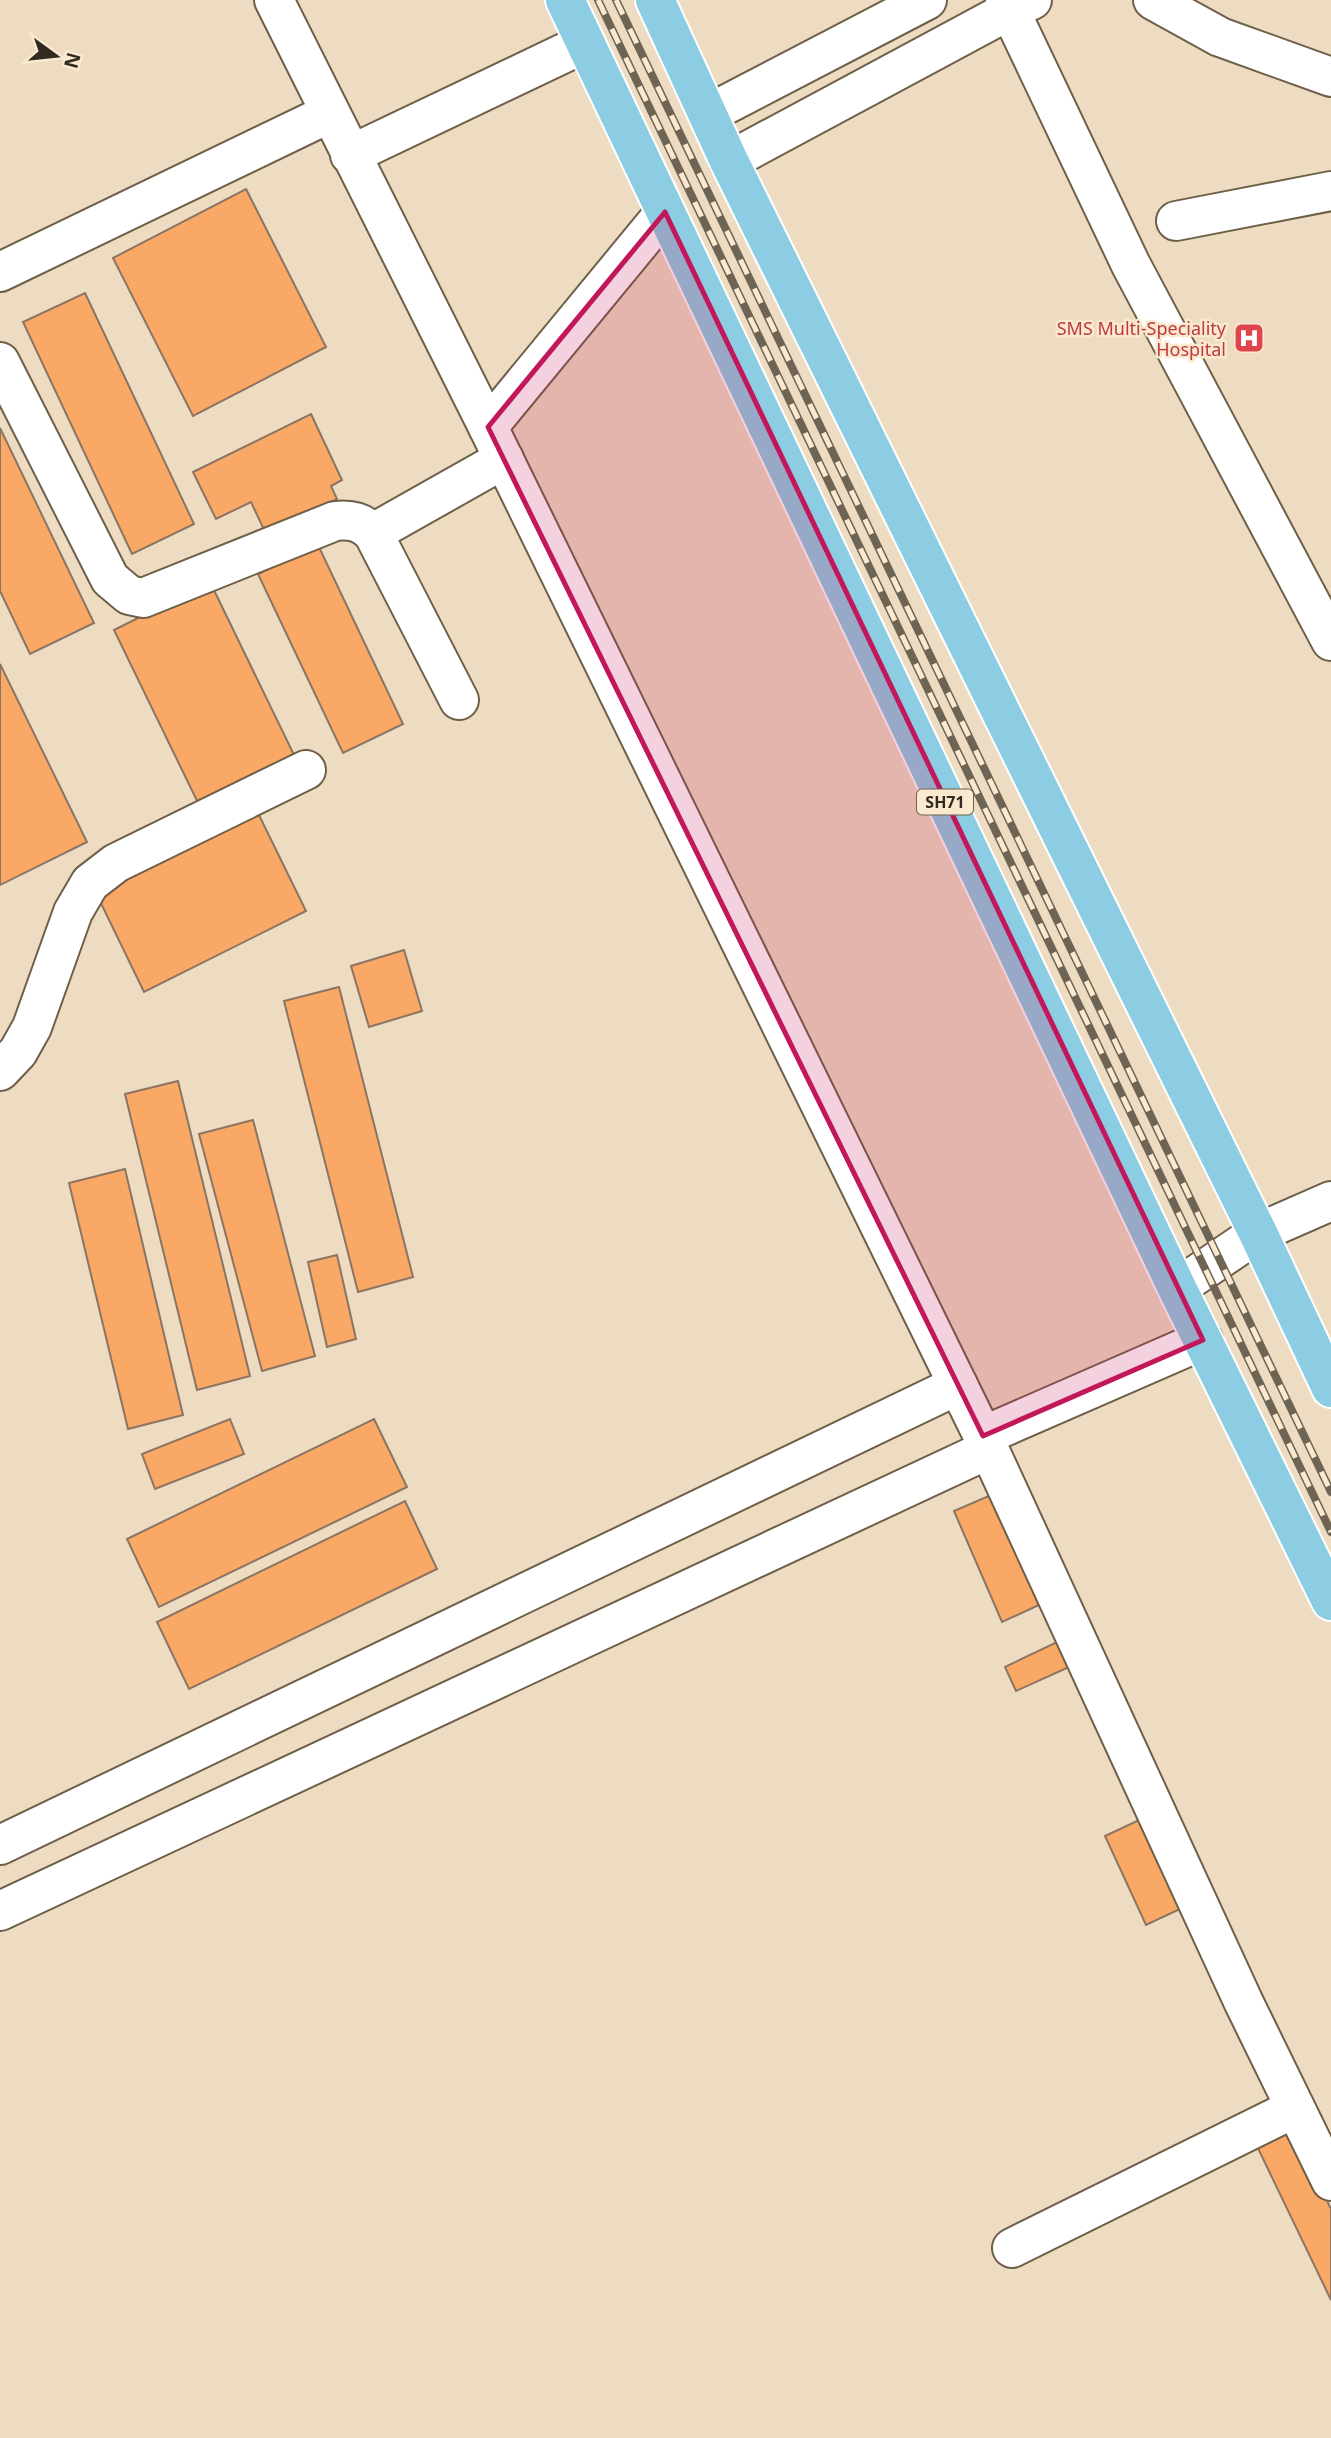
<svg xmlns="http://www.w3.org/2000/svg" width="1331" height="2438" viewBox="0 0 1331 2438" font-family="'Noto Sans',sans-serif">
  <rect width="100%" height="100%" fill="#eddcc1"/>
  <g fill="#f9a965" stroke="#8c7462" stroke-width="2">
    <polygon points="246,189 326,347 193,416 113,258"/>
    <polygon points="85,293 194,524 132,554 23,322"/>
    <polygon points="311,414 342,480 331,486 337,499 266,534 251,502 216,519 193,472"/>
    <polygon points="0,428 94,623 30,654 0,591"/>
    <polygon points="318,545 403,724 343,753 258,574"/>
    <polygon points="210,582 297,761 201,809 114,630"/>
    <polygon points="0,664 87,842 0,885"/>
    <polygon points="257,811 306,911 144,992 95,891"/>
    <polygon points="404,950 422,1011 369,1027 351,966"/>
    <polygon points="339,987 413,1277 358,1292 284,1001"/>
    <polygon points="178,1081 250,1376 197,1390 125,1094"/>
    <polygon points="253,1120 315,1356 262,1371 199,1134"/>
    <polygon points="125,1169 183,1415 128,1429 69,1183"/>
    <polygon points="337,1255 356,1339 327,1347 308,1262"/>
    <polygon points="230,1419 244,1454 155,1489 142,1454"/>
    <polygon points="374,1419 407,1487 159,1607 127,1539"/>
    <polygon points="991,1495 1039,1605 1002,1622 954,1511"/>
    <polygon points="405,1501 437,1569 189,1689 157,1622"/>
    <polygon points="1057,1642 1069,1667 1016,1691 1005,1667"/>
    <polygon points="1139,1820 1180,1909 1146,1925 1105,1836"/>
    <polygon points="1290,2124 1331,2209 1331,2300 1255,2142"/>
  </g>
  <g fill="none" stroke-linecap="round" stroke-linejoin="round">
    <g stroke="#6e5f48" stroke-width="42">
      <g id="street">
        <polyline points="274,0 488,427 983,1436 1244,2003 1331,2181"/>
        <polyline points="1005,0 1131,265 1331,641"/>
        <polyline points="1153,0 1220,37 1331,77"/>
        <polyline points="708,114 927,0"/>
        <polyline points="350,155 585,43"/>
        <polyline points="729,161 1010,10 1032,0"/>
        <polyline points="1176,221 1331,191"/>
        <polyline points="0,272 330,113"/>
        <path d="M0 362 110 579 129 595 143 598 335 521C351 519 362 522 373 533L504 459"/>
        <polyline points="488,427 665,212"/>
        <polyline points="373,533 459,700"/>
        <polyline points="0,1071 18,1052 32,1027 73,912 90,883 116,863 306,770"/>
        <polyline points="1177,1288 1258,1233 1331,1201"/>
        <polyline points="983,1436 1203,1340"/>
        <polyline points="0,1845 958,1385"/>
        <polyline points="0,1911 989,1449"/>
        <polyline points="1012,2248 1295,2108"/>
      </g>
    </g>
    <g stroke="#fff" stroke-width="42">
      <g id="primary">
        <polyline points="565,0 1177,1288 1331,1601"/>
        <polyline points="655,0 729,161 1258,1233 1331,1388"/>
      </g>
    </g>
    <use href="#street" stroke="#fff" stroke-width="38"/>
    <use href="#primary" stroke="#8dcde3" stroke-width="38"/>
    <g stroke="#6e6454" stroke-width="8">
      <g id="rail">
        <polyline points="598,0 1331,1532"/>
        <polyline points="616,0 1331,1492"/>
      </g>
    </g>
    <use href="#rail" stroke="#fae9ce" stroke-width="5" stroke-dasharray="16" stroke-linecap="butt"/>
  </g>
  <path fill="#c2185b" fill-opacity="0.2" stroke="#c2185b" stroke-width="5" stroke-linejoin="round" d="M665 212 1203 1340 983 1436 488 427Z"/>
  <defs>
    <g id="hospital-square" transform="scale(1.575)"><rect x="-9" y="-9" width="18" height="18" rx="4" fill="#e0444e" stroke="#fae9ce"/><path d="M-5-5h3v3.5h4V-5h3V5h-3V1.5h-4V5h-3Z" fill="#fff"/></g>
  </defs>
  <g fill-rule="evenodd">
    <use href="#hospital-square" x="1249" y="338"/>
  </g>
  <g text-anchor="middle" dominant-baseline="central" stroke-width="5" stroke-linejoin="round" paint-order="stroke">
    <rect fill="#fae9ce" stroke="#6d6354" stroke-width="2" x="917" y="789.5" width="56" height="25" rx="5"/>
    <g font-size="16" font-weight="bold" fill="#312a20">
      <text x="945" y="802">SH71</text>
    </g>
    <g font-size="18" fill="#be3a42" stroke="#fae9ce" text-anchor="end">
      <text x="1226" y="328">SMS Multi-Speciality<tspan x="1226" dy="21">Hospital</tspan></text>
    </g>
  </g>
  <g transform="translate(56 56) rotate(105)" stroke="#fae9ce" stroke-width="5" paint-order="stroke">
  <path d="M0-5L12 26L0 18L-12 26Z" fill="#312a20"/>
  <text y="-10" font-size="19" font-weight="bold" text-anchor="middle" fill="#312a20">N</text>
  </g>
</svg>
